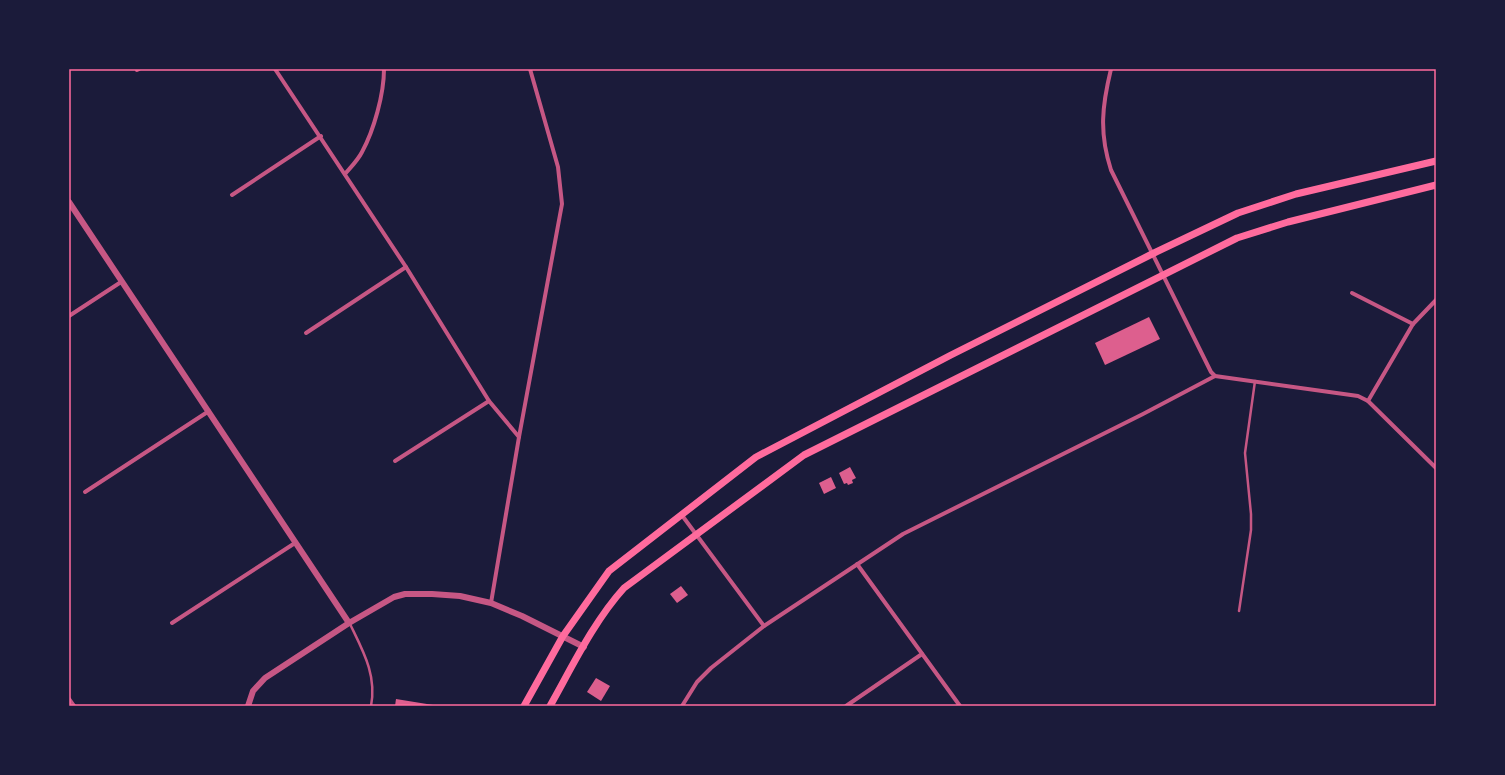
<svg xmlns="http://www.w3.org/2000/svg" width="1505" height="775" viewBox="0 0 1505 775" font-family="'Fira Sans Condensed',sans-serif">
  <rect width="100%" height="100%" fill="#1b1b3a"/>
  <g fill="#dd5f8e">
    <polygon points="1149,317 1160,339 1105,365 1095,343"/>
    <polygon points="850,467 856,478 852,480 853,483 848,485 847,483 844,484 839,473"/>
    <polygon points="831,477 836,488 824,494 819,483"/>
    <polygon points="681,586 688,595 677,603 670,594"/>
    <polygon points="596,678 610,686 601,701 587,692"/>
    <polygon points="396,699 433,705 433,706 395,706"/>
  </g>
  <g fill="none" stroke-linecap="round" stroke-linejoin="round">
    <g stroke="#c65784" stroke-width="2.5">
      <polyline points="1239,611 1251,530 1251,514 1245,453 1255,381"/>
      <path d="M350 624C363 651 377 675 371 706"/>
    </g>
    <g stroke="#c65784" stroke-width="4">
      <polyline points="275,69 406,267 489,401 519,437"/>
      <path d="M1111 69C1102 106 1099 133 1111 170L1211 372 1215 376 1358 396 1368 401 1436 468"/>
      <polyline points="137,70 139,69"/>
      <path d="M345 174C351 167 358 160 362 152 374 130 384 94 384 69"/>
      <polyline points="232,195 321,136"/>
      <polyline points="1352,293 1413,324"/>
      <polyline points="69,316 121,282"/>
      <polyline points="306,333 406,267"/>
      <polyline points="1368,401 1413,324 1436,300"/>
      <polyline points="395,461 489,401"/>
      <polyline points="85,492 209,411"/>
      <polyline points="681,514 764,626"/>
      <polyline points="857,564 960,706"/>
      <polyline points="491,603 519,437 562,204 558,167 530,69"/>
      <polyline points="172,623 295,543"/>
      <polyline points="69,699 74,706"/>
      <polyline points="682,706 697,682 711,668 764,626 903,534 1143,414 1215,376"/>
      <polyline points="846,706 922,654"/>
    </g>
    <g stroke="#c65784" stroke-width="6">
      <polyline points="69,202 349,623"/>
      <polyline points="248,706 253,691 265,678 349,623 394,597 405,594 432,594 460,596 491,603 522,616 584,647"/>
    </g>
    <g stroke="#ff6b9d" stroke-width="7">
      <polyline points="524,706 563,636 609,571 756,457 951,355 1152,254 1238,213 1296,194 1436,161"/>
      <path d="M550 706C572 667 594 621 624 588L804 455 1237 238 1288 222 1436 185"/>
    </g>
  </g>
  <rect width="1505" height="775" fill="none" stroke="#1b1b3a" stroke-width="140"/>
  <rect x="70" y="70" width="1365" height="635" fill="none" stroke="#ff6b9d" stroke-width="1.5"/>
</svg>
